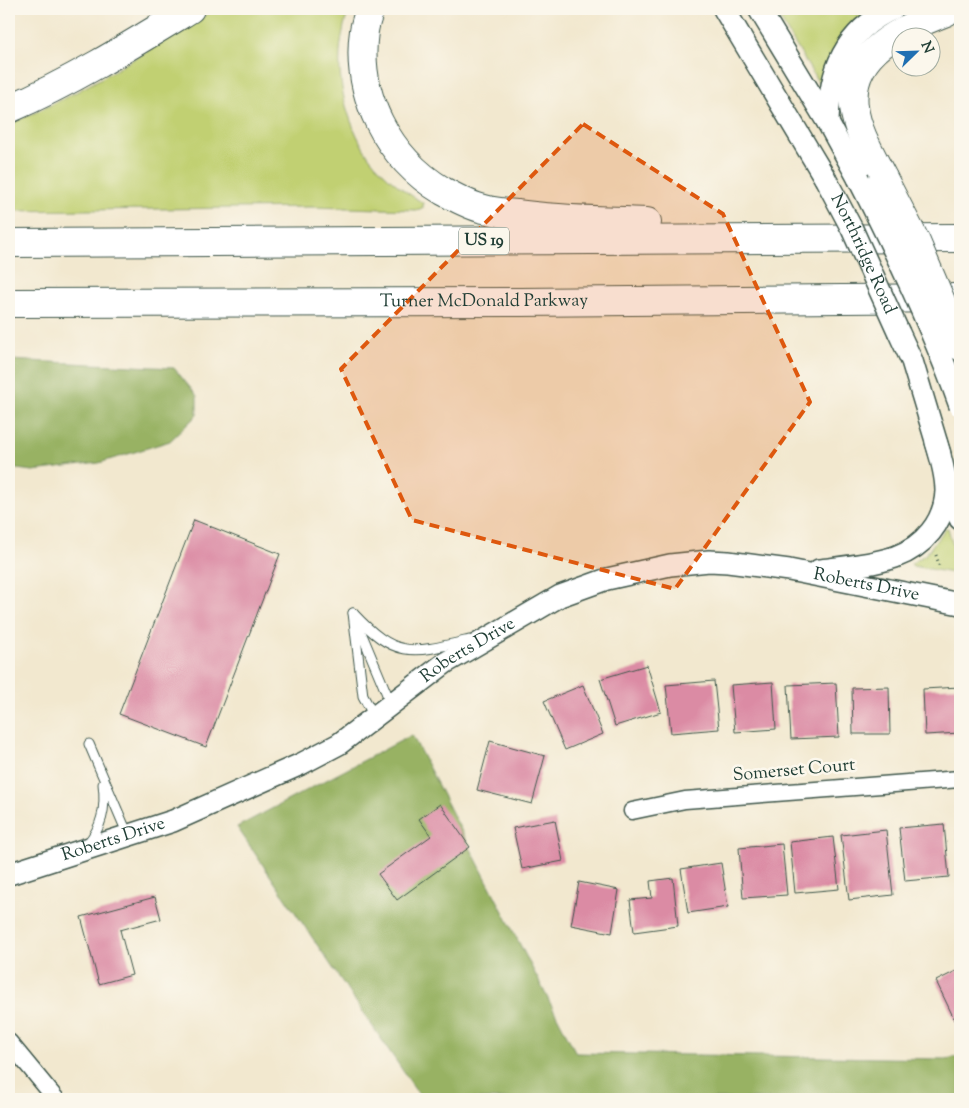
<svg xmlns="http://www.w3.org/2000/svg" width="969" height="1108" viewBox="0 0 969 1108" font-family="'Sorts Mill Goudy',serif">
  <rect width="100%" height="100%" fill="#fbf7ec"/>
  <filter id="ink" filterUnits="userSpaceOnUse"><feTurbulence type="fractalNoise" baseFrequency=".02" numOctaves="2"/><feDisplacementMap in="SourceGraphic" scale="10" xChannelSelector="R" yChannelSelector="G"/><feConvolveMatrix kernelMatrix="1 2 1 2 8 2 1 2 1" color-interpolation-filters="sRGB"/></filter>
  <filter id="wash" filterUnits="userSpaceOnUse"><feTurbulence type="fractalNoise" baseFrequency=".0096" numOctaves="4" result="noise"/><feDisplacementMap in="SourceGraphic" scale="20" xChannelSelector="R" yChannelSelector="G"/><feGaussianBlur stdDeviation="1.12" result="paint"/><feColorMatrix in="noise" values="0 0 0 0 0 0 0 0 0 0 0 0 0 0 0 0 0 1.4 0 .05"/><feComposite in="paint" operator="in"/></filter>
  <g filter="url(#wash)">
    <rect width="100%" height="100%" fill="#f2e8cf"/>
    <g fill="#c1d072" stroke="#708653">
      <path d="M215 9H350C347 16 344 23 343 31 334 70 344 114 364 149 376 170 402 190 423 203V208L416 210 312 207 9 211V124C82 94 148 50 215 9Z"/>
      <path d="M774 9H832L864 15C846 35 825 55 823 83L818 82Z"/>
      <polygon points="946,528 948,528 960,572 958,574 913,566 911,564 926,554"/>
    </g>
    <g fill="#98b264" stroke="#5c784c">
      <polygon points="9,360 174,368 197,396 197,415 170,441 99,463 33,471 9,468"/>
      <polygon points="412,735 576,1053 946,1059 960,1056 960,1099 422,1099 237,827"/>
    </g>
    <g id="blocks">
      <g fill="#db8ba4">
        <polygon points="194,520 280,554 206,747 119,714"/>
        <polygon points="647,665 661,712 615,726 600,679"/>
        <polygon points="714,681 719,729 671,733 666,685"/>
        <polygon points="773,682 776,729 735,732 731,685"/>
        <polygon points="836,683 839,737 791,739 788,685"/>
        <polygon points="583,685 603,734 565,750 544,701"/>
        <polygon points="889,687 890,734 853,734 852,688"/>
        <polygon points="960,687 960,733 925,735 923,689"/>
        <polygon points="490,741 545,756 532,804 477,790"/>
        <polygon points="440,804 470,847 397,900 378,874 431,836 419,819"/>
        <polygon points="555,820 563,861 522,869 513,828"/>
        <polygon points="944,824 949,877 905,881 899,828"/>
        <polygon points="960,829 960,851 959,851 956,830"/>
        <polygon points="886,830 893,895 849,900 841,835"/>
        <polygon points="833,837 839,889 795,893 790,842"/>
        <polygon points="782,844 787,895 743,898 739,848"/>
        <polygon points="721,863 728,907 688,913 681,869"/>
        <polygon points="673,878 678,926 634,932 630,900 652,898 650,881"/>
        <polygon points="579,882 619,890 612,933 571,925"/>
        <polygon points="155,897 161,919 120,930 132,975 99,984 81,917"/>
        <polygon points="960,969 960,1031 936,981"/>
      </g>
    </g>
  </g>
  <g filter="url(#ink)">
    <use href="#blocks" fill-opacity="0" stroke="#3f574b" stroke-width="1"/>
    <g fill="none" stroke-linecap="round" stroke-linejoin="round">
      <g stroke="#3f574b" stroke-width="11">
        <g id="service">
          <path d="M353 613C396 659 411 654 469 640"/>
          <polyline points="353,613 363,696 374,716"/>
          <polyline points="358,625 391,704"/>
          <polyline points="89,744 128,835"/>
          <path d="M87 844C102 828 106 806 103 784"/>
        </g>
      </g>
      <g stroke="#3f574b" stroke-width="19">
        <g id="minor">
          <polyline points="632,811 685,800 960,779"/>
          <polyline points="9,1042 56,1099"/>
        </g>
      </g>
      <g stroke="#3f574b" stroke-width="24">
        <g id="tertiary">
          <polyline points="724,9 825,178"/>
          <polyline points="759,9 828,123 858,178"/>
          <path d="M828 123C829 72 844 31 893 9"/>
          <polyline points="899,333 912,361 940,454"/>
          <polyline points="950,483 960,519"/>
          <path d="M819 570C844 567 871 565 895 557 923 547 945 522 946 491 946 475 941 458 936 442"/>
          <path id="s1" d="M9 874 173 821 301 764 339 744 445 663 560 596 607 579 670 565 709 561 728 562 789 570 960 604"/>
        </g>
      </g>
      <g stroke="#3f574b" stroke-width="30">
        <g id="motorway">
          <path d="M370 9C368 16 365 23 364 31 355 95 388 158 443 191 456 198 470 206 484 209 495 212 507 213 518 214 561 220 604 220 647 222"/>
          <path d="M9 109C73 81 131 45 190 9"/>
          <path d="M883 178C872 156 857 132 854 107 847 51 905 28 946 12"/>
          <polyline points="9,243 960,238"/>
          <path id="s2" d="M9 303 520 302 960 298"/>
        </g>
      </g>
      <polyline stroke="#3f574b" stroke-width="3" stroke-dasharray="1 4" stroke-linecap="butt" points="936,555 940,568"/>
      <use href="#service" stroke="#fff" stroke-width="9"/>
      <use href="#minor" stroke="#fff" stroke-width="16"/>
      <use href="#tertiary" stroke="#fff" stroke-width="21"/>
      <use href="#motorway" stroke="#fff" stroke-width="28"/>
      <g stroke="#3f574b" stroke-width="24" stroke-linecap="butt">
        <g id="tertiary-bridge">
          <path id="s3" d="M825 178 852 229 899 333"/>
          <path d="M858 178C896 252 932 327 960 406"/>
        </g>
      </g>
      <g stroke="#3f574b" stroke-width="30" stroke-linecap="butt">
        <polyline id="motorway-bridge" points="883,178 916,242 960,346"/>
      </g>
      <use href="#tertiary-bridge" stroke="#fff" stroke-width="21"/>
      <use href="#motorway-bridge" stroke="#fff" stroke-width="28"/>
    </g>
  </g>
  <path fill="#de580e" fill-opacity="0.2" stroke="#de580e" stroke-width="4" stroke-dasharray="10 6" stroke-linejoin="round" d="M583 124 723 214 810 402 675 589 412 520 341 369Z"/>
  <g text-anchor="middle" dominant-baseline="central" stroke-width="5" stroke-linejoin="round" paint-order="stroke">
    <rect fill="#fbf7ec" stroke="#61756b" stroke-width="1" x="459" y="227.5" width="50" height="27" rx="4"/>
    <g font-size="16" font-weight="bold" fill="#1f3d34">
      <text x="484" y="241">US 19</text>
    </g>
    <g font-size="18" fill="#1f3d34" stroke="#fbf7ec">
      <text stroke="none"><textPath href="#s3" startOffset="85">Northridge Road</textPath></text>
      <text stroke="none"><textPath href="#s2" startOffset="475">Turner McDonald Parkway</textPath></text>
      <text stroke="none"><textPath href="#s1" startOffset="935">Roberts Drive</textPath></text>
      <text stroke="none"><textPath href="#s1" startOffset="515">Roberts Drive</textPath></text>
      <text transform="translate(794 771) rotate(-5)">Somerset Court</text>
      <text stroke="none"><textPath href="#s1" startOffset="110">Roberts Drive</textPath></text>
    </g>
  </g>
  <rect width="969" height="1108" fill="none" stroke="#fbf7ec" stroke-width="30"/>
  <g transform="translate(916 52) rotate(67)"><circle r="24" fill="#fbf7ec" stroke="#a3ada2"/>
  <path d="M0-4L9 19L0 12L-9 19Z" fill="#1f6fb2"/>
  <text y="-8" font-size="14" font-weight="bold" text-anchor="middle" fill="#1f3d34">N</text>
  </g>
</svg>
